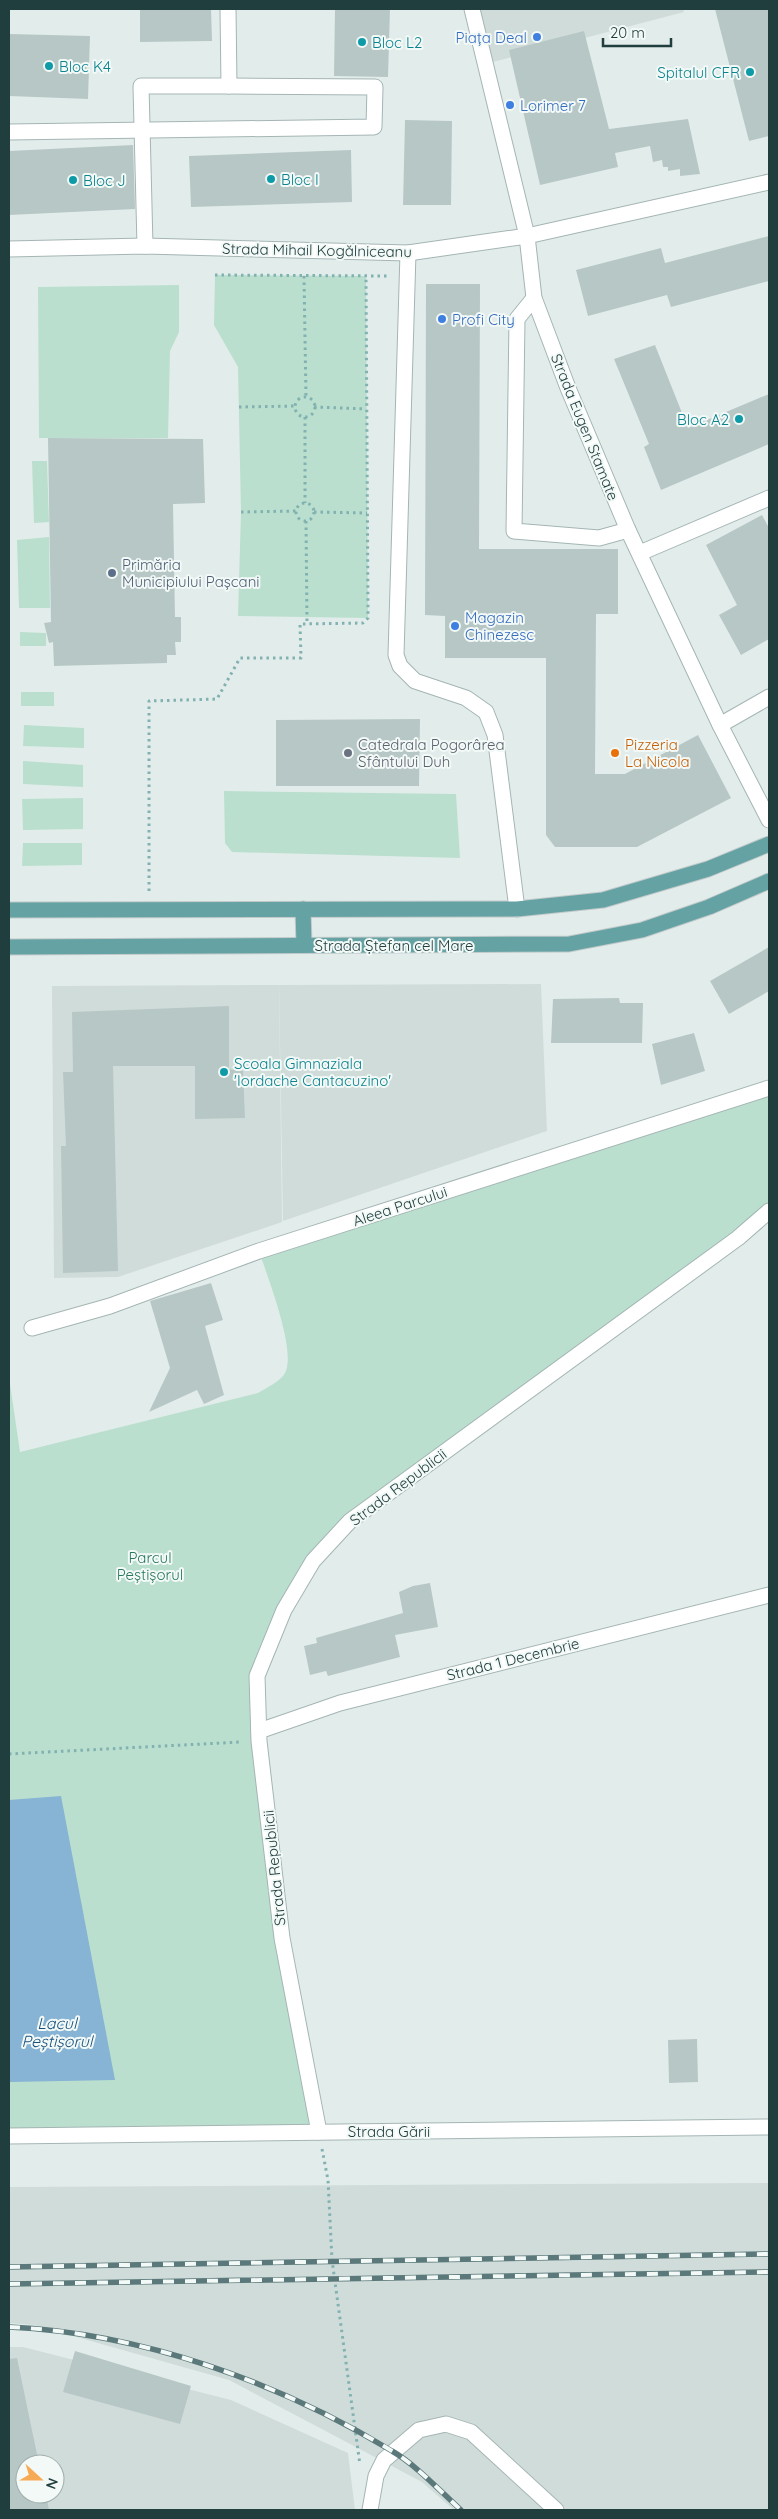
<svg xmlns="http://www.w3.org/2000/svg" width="778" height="2519" viewBox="0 0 778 2519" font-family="Quicksand,sans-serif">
  <rect width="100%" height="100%" fill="#e2edeb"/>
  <g fill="#d0dcda" fill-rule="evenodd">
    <polygon points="479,9 683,9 684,12 493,62"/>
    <polygon points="541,984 547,1131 283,1221 279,985"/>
    <polygon points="279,985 282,1222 118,1277 54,1278 52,986"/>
    <polygon points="769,2183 769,2510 454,2510 422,2482 229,2380 34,2325 9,2323 9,2187"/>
    <path d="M9 2347H23L231 2400 348 2453 355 2510H9ZM25 2464H55V2494H25Z"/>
  </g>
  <g fill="#badfce">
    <polygon points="215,275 366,276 368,618 238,616 241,512 238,367 214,325"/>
    <polygon points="179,285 179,332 170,351 168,438 39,438 38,287"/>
    <polygon points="32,461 47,461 49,522 34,523"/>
    <polygon points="49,537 50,608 19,608 17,540"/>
    <polygon points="20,632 46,633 46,646 20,646"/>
    <rect x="21" y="692" width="33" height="14"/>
    <polygon points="24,725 84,728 84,748 23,746"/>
    <polygon points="23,761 83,765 83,787 23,784"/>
    <polygon points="224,791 456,794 460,858 232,852 225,843"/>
    <polygon points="83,798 83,829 23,830 22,799"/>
    <polygon points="23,843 82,843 82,865 22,866"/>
    <path d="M769 1081V1211L350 1521 313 1561 257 1676 259 1741 319 2132 9 2136V1377L20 1452 258 1393C266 1388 281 1381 285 1373 297 1351 267 1276 259 1251Z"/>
  </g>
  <polygon fill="#87b3d4" points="61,1796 115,2080 9,2082 9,1800"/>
  <g fill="#b7c7c5">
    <polygon points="140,9 211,9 212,41 140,42"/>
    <polygon points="335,9 390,9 388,77 334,76"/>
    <polygon points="715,9 769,9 769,136 749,141"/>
    <polygon points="584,31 609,129 688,119 700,174 680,176 680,169 668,171 668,167 663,167 662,160 653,162 650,146 615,153 618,167 540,185 509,50"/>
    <polygon points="9,34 90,36 88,99 9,96"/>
    <polygon points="405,120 452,121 451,205 403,205"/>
    <polygon points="133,145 135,209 9,215 9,151"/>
    <polygon points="351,150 352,202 191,207 189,156"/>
    <polygon points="769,236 769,281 671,307 667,295 588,316 576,270 661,248 665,263"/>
    <polygon points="426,284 480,284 479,549 618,549 618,614 596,614 595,774 625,774 698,735 731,798 637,847 555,847 546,835 546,658 445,658 445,616 425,615"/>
    <polygon points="655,345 688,428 769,394 769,444 661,490 644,447 649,444 614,359"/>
    <polygon points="48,438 203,439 205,503 173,504 175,617 181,617 181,642 175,642 176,655 167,655 167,663 54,666 53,642 49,643 44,623 51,622"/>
    <polygon points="762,515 769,528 769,639 741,655 719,615 737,605 706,545"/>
    <polygon points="420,719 419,786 276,786 276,720"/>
    <polygon points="769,947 769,991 729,1014 710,981"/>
    <polygon points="619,998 620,1003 643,1003 642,1043 551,1043 553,999"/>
    <polygon points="229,1006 229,1069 243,1071 245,1118 195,1119 195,1066 113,1066 118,1271 63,1273 61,1146 66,1146 63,1072 73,1072 72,1012"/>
    <polygon points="694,1033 705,1071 661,1085 652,1044"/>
    <polygon points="211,1283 223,1320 205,1326 224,1395 204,1404 197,1390 149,1412 170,1368 150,1301"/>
    <polygon points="430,1583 438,1627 395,1635 400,1657 328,1676 326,1671 310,1675 304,1646 317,1643 316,1638 403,1613 399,1592 413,1586"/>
    <polygon points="697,2039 698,2082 669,2083 668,2040"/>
    <polygon points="75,2351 191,2386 180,2424 63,2392"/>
    <polygon points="17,2358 39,2464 25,2464 25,2494 46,2494 49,2510 9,2510 9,2359"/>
  </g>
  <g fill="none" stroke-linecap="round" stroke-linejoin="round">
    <g stroke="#a4b5b4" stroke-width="17">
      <g id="minor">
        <polyline points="472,9 527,236 534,298 568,388 628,530 720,725 769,820"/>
        <polyline points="9,132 374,127 375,87 229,86"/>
        <polyline points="145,246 141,86 229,86 228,9"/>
        <polyline points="9,249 145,246 408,253 527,236 769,182"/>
        <polyline points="408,253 396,655 400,666 415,681 466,698 486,712 495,735 517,909"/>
        <polyline points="534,298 517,319 514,531 599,538 628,530"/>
        <polyline points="640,553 769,498"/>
        <polyline points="720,725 769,697"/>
        <polyline points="32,1328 110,1306 259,1251 769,1088"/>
        <polyline points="259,1731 340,1703 769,1595"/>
        <polyline points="319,2132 282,1938 259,1741 257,1676 284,1610 313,1561 350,1521 738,1238 769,1211"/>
        <polyline points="9,2136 769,2127"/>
        <polyline points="370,2510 376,2476 384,2460 419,2430 446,2424 471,2432 556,2510"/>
      </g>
    </g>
    <g stroke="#c1c9c9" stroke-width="17">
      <g id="major">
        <polyline points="303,909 304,945"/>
        <polyline points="9,910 517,909 603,900 708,869 769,844"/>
        <polyline points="9,947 569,944 642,930 709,907 769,881"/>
      </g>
    </g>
    <g stroke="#81b1b0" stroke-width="3" stroke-dasharray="2.5 4" stroke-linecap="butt">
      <polyline points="215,275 389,276"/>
      <polyline points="304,276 306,398"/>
      <circle cx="305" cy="407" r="10"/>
      <polyline points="239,407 295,406"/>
      <polyline points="314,407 366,409"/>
      <polyline points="305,417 305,503"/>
      <circle cx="305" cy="512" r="9"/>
      <polyline points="241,512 296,511"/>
      <polyline points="314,512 367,513"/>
      <polyline points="306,521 307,624"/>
      <polyline points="149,891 149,701 217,699 240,658 301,658 300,624 363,623 368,618 366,276"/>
      <polyline points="9,1754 241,1742"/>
      <polyline points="322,2149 328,2180 332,2260 360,2465"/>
    </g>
    <use href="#minor" stroke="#fff" stroke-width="15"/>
    <use href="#major" stroke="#64a2a4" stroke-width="15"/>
    <g stroke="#5b797a" stroke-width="5.5">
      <g id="rail">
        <polyline points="9,2267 769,2254"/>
        <polyline points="9,2284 769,2272"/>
        <path d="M9 2327C142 2333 278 2382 392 2451 415 2464 441 2492 461 2510"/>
      </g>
    </g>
    <use href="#rail" stroke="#f2f9f7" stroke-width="4" stroke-dasharray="11" stroke-linecap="butt"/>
  </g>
  <g fill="#3f7fe0" stroke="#f2f9f7" stroke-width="2">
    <circle cx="537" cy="37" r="5"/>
    <circle cx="510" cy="105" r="5"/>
    <circle cx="442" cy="319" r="5"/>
    <circle cx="455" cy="626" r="5"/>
  </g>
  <g fill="#0f9aa8" stroke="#f2f9f7" stroke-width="2">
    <circle cx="362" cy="42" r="5"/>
    <circle cx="49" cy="66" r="5"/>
    <circle cx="750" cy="72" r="5"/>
    <circle cx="271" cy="179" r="5"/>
    <circle cx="73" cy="180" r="5"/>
    <circle cx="739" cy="419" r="5"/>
    <circle cx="224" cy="1072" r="5"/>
  </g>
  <circle fill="#5c6f8a" stroke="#f2f9f7" stroke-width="2" cx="112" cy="573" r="5"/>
  <circle fill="#6b7280" stroke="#f2f9f7" stroke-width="2" cx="348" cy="753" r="5"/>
  <circle fill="#e8710a" stroke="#f2f9f7" stroke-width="2" cx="615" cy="753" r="5"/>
  <g text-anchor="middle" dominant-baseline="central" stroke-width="4" stroke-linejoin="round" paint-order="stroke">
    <g font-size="15" fill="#366cbe" stroke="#f2f9f7" text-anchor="start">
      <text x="527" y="37" text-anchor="end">Piața Deal</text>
      <text x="520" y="105">Lorimer 7</text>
      <text x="452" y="319">Profi City</text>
      <text x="465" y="617">Magazin<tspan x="465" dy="17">Chinezesc</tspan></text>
    </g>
    <g font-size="15" fill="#0d838f" stroke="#f2f9f7" text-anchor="start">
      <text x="372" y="42">Bloc L2</text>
      <text x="59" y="66">Bloc K4</text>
      <text x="740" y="72" text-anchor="end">Spitalul CFR</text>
      <text x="281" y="179">Bloc I</text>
      <text x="83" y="180">Bloc J</text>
      <text x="729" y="419" text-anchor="end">Bloc A2</text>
      <text x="234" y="1063">Scoala Gimnaziala<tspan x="234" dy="17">'Iordache Cantacuzino'</tspan></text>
    </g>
    <g font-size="15" fill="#213e3e" stroke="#f2f9f7">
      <text transform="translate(317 250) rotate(1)">Strada Mihail Kogălniceanu</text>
      <text transform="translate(585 427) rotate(68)">Strada Eugen Stamate</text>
      <text x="394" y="945">Strada Ștefan cel Mare</text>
      <text transform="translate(400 1206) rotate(-18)">Aleea Parcului</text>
      <text transform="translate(398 1487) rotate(-37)">Strada Republicii</text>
      <text transform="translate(513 1659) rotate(-14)">Strada 1 Decembrie</text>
      <text transform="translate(274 1868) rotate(-96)">Strada Republicii</text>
      <text x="389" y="2131">Strada Gării</text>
    </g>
    <g font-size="15" fill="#4e5e75" stroke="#f2f9f7" text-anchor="start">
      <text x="122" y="564">Primăria<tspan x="122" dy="17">Municipiului Pașcani</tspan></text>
    </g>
    <g font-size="15" fill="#5b616d" stroke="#f2f9f7" text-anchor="start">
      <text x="358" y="744">Catedrala Pogorârea<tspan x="358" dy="17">Sfântului Duh</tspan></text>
    </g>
    <g font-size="15" fill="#c56008" stroke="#f2f9f7" text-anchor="start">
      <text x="625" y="744">Pizzeria<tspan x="625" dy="17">La Nicola</tspan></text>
    </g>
    <g font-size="15" fill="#29775d" stroke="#f2f9f7">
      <text x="150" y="1557">Parcul<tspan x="150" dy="17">Peștișorul</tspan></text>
    </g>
    <g font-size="16" font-style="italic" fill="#19507d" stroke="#f2f9f7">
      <text x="57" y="2023">Lacul<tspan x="57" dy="18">Peștișorul</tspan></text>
    </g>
  </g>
  <rect width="778" height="2519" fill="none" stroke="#213e3e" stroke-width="20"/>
  <g transform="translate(40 2479) rotate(111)"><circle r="24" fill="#f2f9f7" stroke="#9eaead"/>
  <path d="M0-4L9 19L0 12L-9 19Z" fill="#f7aa55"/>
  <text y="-8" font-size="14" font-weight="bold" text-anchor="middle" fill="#213e3e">N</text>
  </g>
  <path d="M603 38v8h68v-8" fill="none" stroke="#213e3e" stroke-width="2.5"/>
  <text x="610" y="38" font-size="15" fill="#213e3e" stroke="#f2f9f7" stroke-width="4" paint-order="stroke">20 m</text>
</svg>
